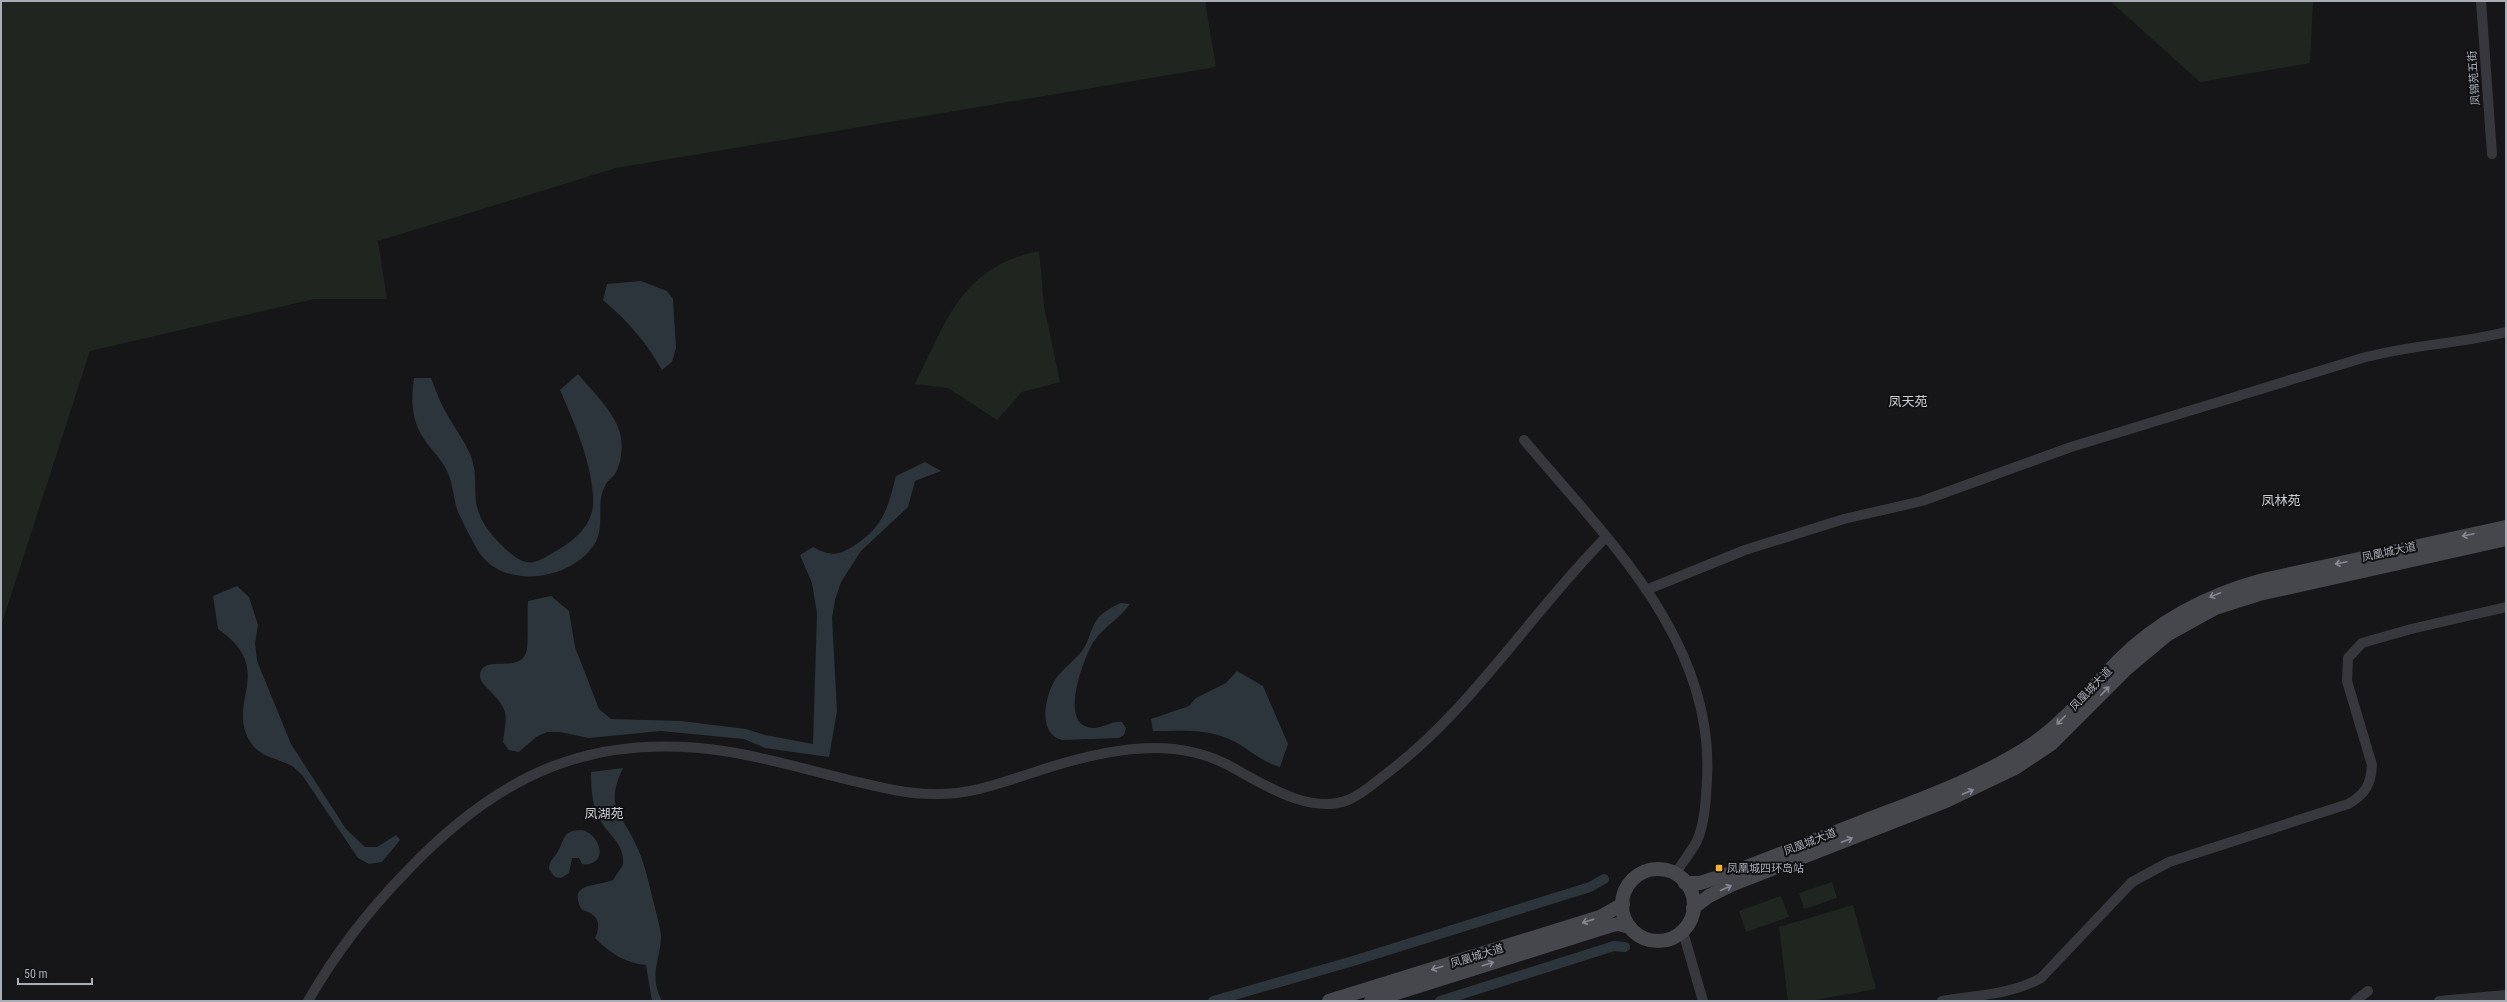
<svg xmlns="http://www.w3.org/2000/svg" width="2507" height="1002" viewBox="0 0 2507 1002" font-family="'Roboto Condensed','Noto Sans SC',sans-serif">
  <rect width="100%" height="100%" fill="#161618"/>
  <g fill="#1e261f">
    <polygon points="1,1 1205,1 1216,67 616,168 378,241 387,299 314,299 90,351 1,626"/>
    <polygon points="2110,1 2313,1 2310,63 2200,82"/>
    <path d="M1039 251 1044 306 1060 382 1022 392 997 420 948 388 915 384C947 320 961 267 1039 251Z"/>
    <polygon points="1832,882 1837,898 1804,909 1799,893"/>
    <polygon points="1781,896 1789,917 1746,932 1739,911"/>
    <polygon points="1853,905 1876,989 1809,1001 1788,1001 1779,927"/>
  </g>
  <g fill="#2c353c">
    <path d="M641 281 667 291 673 299 676 348 672 362 662 370C646 342 628 321 603 300L607 284Z"/>
    <path d="M578 374C592 391 614 411 620 433 623 446 622 462 615 474 612 478 607 481 605 486 595 504 606 526 594 545 571 579 508 590 481 555 475 547 460 517 457 509 453 496 453 483 447 471 441 458 431 450 424 439 411 420 411 400 414 378H431C436 390 440 403 447 414 454 427 464 440 470 454 483 485 464 502 493 536 501 545 514 559 526 562 535 564 544 558 551 554 576 540 596 524 593 494 590 458 574 422 560 390Z"/>
    <path d="M925 462 941 471 915 481 908 507 861 551 841 582 835 600 832 618 837 711 829 757 765 748 744 739 661 731 589 738 560 732H547L536 737 519 752 509 750 503 742C504 732 507 722 505 712 501 697 479 685 480 676 481 653 518 674 526 653 529 645 527 613 528 601L551 596 569 611 575 647 599 709 611 719 681 721 746 729 765 735 813 744 817 613 812 583 800 555 813 547C832 557 839 556 858 543 885 524 888 506 896 476Z"/>
    <path d="M237 586 249 597 258 625 255 643 257 661 291 744 346 829 365 847H377L396 835 400 840 382 862 369 864 358 858 302 775C298 772 295 767 290 765 277 758 260 757 251 743 224 702 278 671 218 629L213 596Z"/>
    <path d="M1121 603 1130 604C1120 618 1104 627 1094 641 1084 657 1062 716 1085 726 1099 733 1109 720 1122 722L1126 728 1124 735 1119 738 1062 740C1038 734 1044 698 1055 680 1062 669 1074 661 1082 651 1089 642 1090 630 1096 621 1101 613 1113 606 1121 603Z"/>
    <path d="M1237 671 1263 686 1288 744 1280 767C1257 760 1248 747 1229 739 1205 728 1178 731 1153 731L1151 719 1189 706 1196 698 1226 683Z"/>
    <path d="M623 768C603 810 624 814 638 849 646 867 650 889 655 908 657 916 660 927 661 935 661 960 648 974 662 1001H652L646 965C625 963 610 953 595 938 602 924 598 914 582 910 567 882 596 887 613 880L623 865C625 844 610 837 600 820 592 805 591 789 591 772Z"/>
    <path d="M582 830C603 836 608 867 582 864L579 858H572L569 873 561 878 555 877 549 869C549 861 553 859 557 853 565 841 561 830 582 830Z"/>
  </g>
  <g fill="none" stroke-linecap="round" stroke-linejoin="round">
    <g stroke="#2c353c" stroke-width="10">
      <polyline points="1213,1001 1353,961 1590,887 1604,879"/>
      <polyline points="1440,1001 1614,946 1625,947"/>
    </g>
    <g stroke="#37383d" stroke-width="10">
      <polyline points="2481,1 2492,154"/>
      <path d="M1524 440C1606 538 1715 640 1707 779 1706 798 1705 823 1697 841 1691 852 1682 863 1675 874"/>
      <path d="M1646 590 1745 550 1844 519 1922 501 2071 447 2359 359C2408 345 2457 344 2506 332"/>
      <polyline points="1683,932 1703,1001"/>
      <path d="M308 1001C335 954 368 911 406 872 499 774 592 730 730 752 773 759 815 772 858 782 883 788 907 794 933 794 971 795 1003 782 1038 771 1080 757 1130 744 1174 749 1192 751 1210 756 1226 764 1259 781 1308 816 1348 800 1361 795 1374 783 1386 774 1472 709 1530 614 1606 537"/>
      <path d="M1942 1001C1977 995 2010 995 2041 978L2132 882 2169 862 2348 804C2365 795 2371 784 2372 765L2347 681 2348 658 2362 643 2411 629 2506 607"/>
      <polyline points="2355,1001 2368,991"/>
      <polyline points="2439,1001 2506,995"/>
    </g>
    <g stroke="#45474d" stroke-width="14">
      <circle cx="1658" cy="905" r="36"/>
      <path d="M1685 883H1700L1728 874C1773 857 1818 839 1864 821 1921 799 1979 779 2031 745 2064 723 2090 690 2118 661 2159 620 2207 595 2263 580L2506 527"/>
      <polyline points="1693,908 1709,896 1731,885 1946,801 2015,768 2051,744 2125,670 2168,634 2215,608 2259,594 2506,539"/>
      <polyline points="1329,1001 1600,917 1623,904"/>
      <polyline points="1371,1001 1609,926 1618,924 1630,927"/>
    </g>
  </g>
  <defs><path id="oneway-shaft" d="M-6 0H5M1.5-3L5.5 0L1.5 3" fill="none" stroke-width="1.6" stroke-linecap="round" stroke-linejoin="round"/></defs>
  <g stroke="#858993">
    <use href="#oneway-shaft" transform="translate(2468 535) rotate(168)"/>
    <use href="#oneway-shaft" transform="translate(2341 563) rotate(168)"/>
    <use href="#oneway-shaft" transform="translate(2215 595) rotate(158)"/>
    <use href="#oneway-shaft" transform="translate(2105 691) rotate(-46)"/>
    <use href="#oneway-shaft" transform="translate(2061 720) rotate(135)"/>
    <use href="#oneway-shaft" transform="translate(1968 792) rotate(-23)"/>
    <use href="#oneway-shaft" transform="translate(1847 840) rotate(-21)"/>
    <use href="#oneway-shaft" transform="translate(1726 888) rotate(-24)"/>
    <use href="#oneway-shaft" transform="translate(1588 921) rotate(162)"/>
    <use href="#oneway-shaft" transform="translate(1488 964) rotate(-18)"/>
    <use href="#oneway-shaft" transform="translate(1437 968) rotate(163)"/>
  </g>
  <rect fill="#f2b134" stroke="#111113" stroke-width="1.5" x="1715" y="864" width="8" height="8" rx="2"/>
  <g text-anchor="middle" dominant-baseline="central" stroke-width="4" stroke-linejoin="round" paint-order="stroke">
    <g font-size="11" fill="#a8adb8" stroke="#111113">
      <text transform="translate(2474 78) rotate(-94)">凤锦苑五街</text>
      <text transform="translate(2389 552) rotate(-12)">凤凰城大道</text>
      <text transform="translate(2091 689) rotate(-46)">凤凰城大道</text>
      <text transform="translate(1810 842) rotate(-21)">凤凰城大道</text>
      <text transform="translate(1477 956) rotate(-17)">凤凰城大道</text>
    </g>
    <g font-size="11" fill="#a8adb8" stroke="#111113" text-anchor="start">
      <text x="1727" y="868">凤凰城四环岛站</text>
    </g>
    <g font-size="13" fill="#c9ccd4" stroke="#111113">
      <text x="1908" y="401">凤天苑</text>
      <text x="2281" y="500">凤林苑</text>
      <text x="604" y="813">凤湖苑</text>
    </g>
  </g>
  <rect width="2507" height="1002" fill="none" stroke="#a8adb8" stroke-width="4"/>
  <path d="M18 978v6h74v-6" fill="none" stroke="#a8adb8" stroke-width="2"/>
  <text x="24" y="978" font-size="12" fill="#a8adb8" stroke="#111113" stroke-width="3" paint-order="stroke">50 m</text>
</svg>
